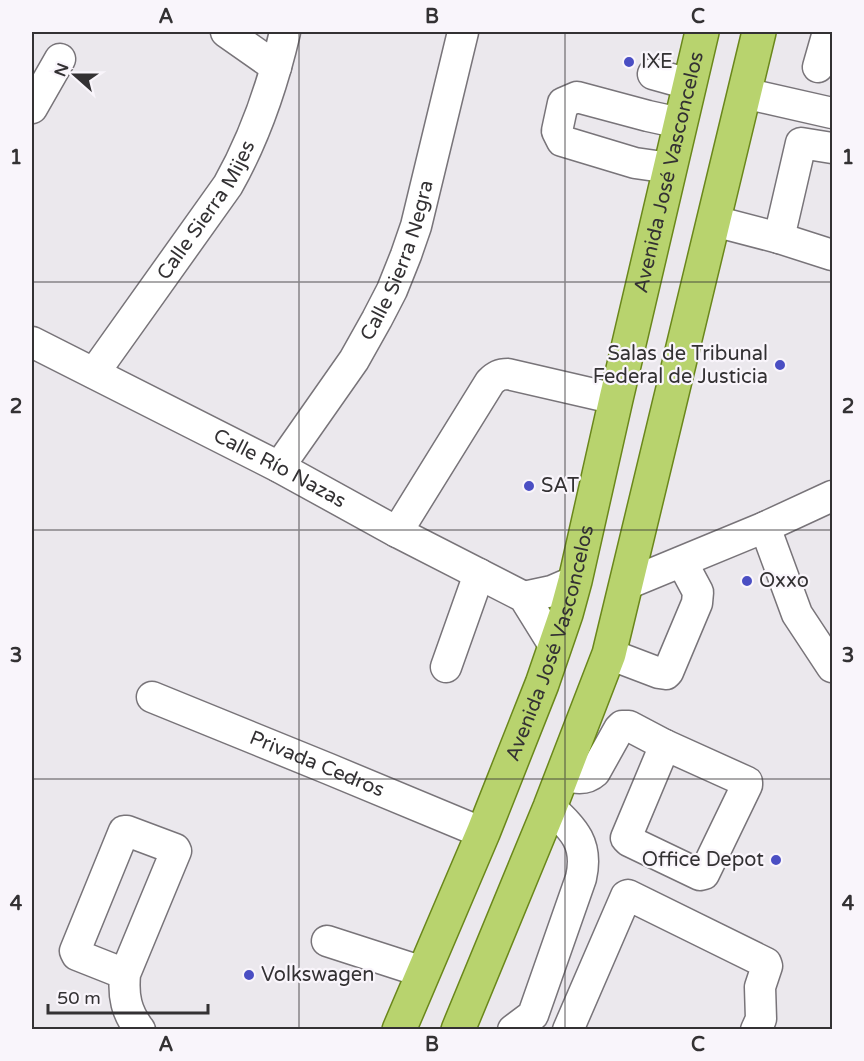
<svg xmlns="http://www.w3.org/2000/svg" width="864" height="1061" viewBox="0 0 864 1061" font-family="'Varela Round',sans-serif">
  <rect width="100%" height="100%" fill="#ebe8ed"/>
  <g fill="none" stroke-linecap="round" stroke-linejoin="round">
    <g stroke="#787479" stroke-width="33">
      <g id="minor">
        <polyline points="226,32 276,67"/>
        <polyline points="818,67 828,32"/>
        <polyline points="653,74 689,84"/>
        <polyline points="744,93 832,113"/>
        <polyline points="32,108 60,59"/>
        <polyline points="832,148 801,143 779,238 832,255"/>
        <polyline points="670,168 635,163 562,141 557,131 563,103 577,97 648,116 680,123"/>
        <polyline points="714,221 779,238"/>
        <path id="s1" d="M32 342 279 467 397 532 524 597 555 647"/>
        <path id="s2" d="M94 373 228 185C255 137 273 84 285 32"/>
        <path id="s3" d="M279 467 354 360 377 319 392 290 406 255 416 226 463 32"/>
        <polyline points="765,527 797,614 832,667"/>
        <path d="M397 532 490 382C496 376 500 374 508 374L616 399"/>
        <polyline points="627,584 765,527 832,496"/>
        <polyline points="524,597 552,591 575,581"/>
        <polyline points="609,654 659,673 666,674 668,672 697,603 698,592 682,562"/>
        <polyline points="446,667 479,574"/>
        <path id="s4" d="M152 697 329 769 483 833"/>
        <polygon points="665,745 747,782 747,785 704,874 700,875 629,841 626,838"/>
        <path d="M562 775C574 778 585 781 595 772L619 729 622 726H629L665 745"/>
        <polyline points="327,941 423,972"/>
        <path d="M125 974 77 955 75 951 124 831H127L175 849 176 851 125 974C123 996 126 1012 140 1030"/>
        <path d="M513 1030 533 1015 581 878C589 843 573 829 550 807"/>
        <polyline points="568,1030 626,896 628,895 766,963 767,966 760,987 761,1019 756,1030"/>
      </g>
    </g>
    <g stroke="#6a871b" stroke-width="36">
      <g id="major">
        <path id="s5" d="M399 1030 483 833 542 684 566 614 575 581 616 399 702 32"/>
        <polyline points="458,1030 550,807 609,654 759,32"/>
      </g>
    </g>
    <use href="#minor" stroke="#fff" stroke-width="30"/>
    <use href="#major" stroke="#b8d36e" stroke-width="33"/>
  </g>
  <path fill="none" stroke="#333133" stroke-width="1.5" stroke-opacity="0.55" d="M299 32V1030M565 32V1030M32 282H832M32 530H832M32 779H832"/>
  <g fill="#4a4ec3" stroke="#f9f5fb" stroke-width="2">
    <circle cx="629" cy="62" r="6"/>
    <circle cx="780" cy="365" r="6"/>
    <circle cx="529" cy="486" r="6"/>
    <circle cx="747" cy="581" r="6"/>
    <circle cx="776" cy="860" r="6"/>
    <circle cx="249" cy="975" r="6"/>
  </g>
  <g text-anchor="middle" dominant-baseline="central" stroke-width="4.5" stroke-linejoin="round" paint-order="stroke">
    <g font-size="20" fill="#333133" stroke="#f9f5fb" text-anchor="start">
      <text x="641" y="62">IXE</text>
      <text x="768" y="354" text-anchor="end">Salas de Tribunal<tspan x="768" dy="23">Federal de Justicia</tspan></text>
      <text x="541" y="486">SAT</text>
      <text x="759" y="581">Oxxo</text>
      <text x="764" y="860" text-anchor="end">Office Depot</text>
      <text x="261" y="975">Volkswagen</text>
    </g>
    <g font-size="20" fill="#333133" stroke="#f9f5fb">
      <text stroke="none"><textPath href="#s5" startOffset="902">Avenida José Vasconcelos</textPath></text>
      <text stroke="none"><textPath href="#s2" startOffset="198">Calle Sierra Mijes</textPath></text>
      <text stroke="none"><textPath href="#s3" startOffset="240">Calle Sierra Negra</textPath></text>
      <text stroke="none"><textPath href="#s1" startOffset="278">Calle Río Nazas</textPath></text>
      <text stroke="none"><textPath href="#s5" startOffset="416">Avenida José Vasconcelos</textPath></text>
      <text stroke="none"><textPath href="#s4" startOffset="178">Privada Cedros</textPath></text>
    </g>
  </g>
  <rect width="864" height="1061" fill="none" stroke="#f9f5fb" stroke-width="66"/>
  <g transform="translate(75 75) rotate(291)" stroke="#f9f5fb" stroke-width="4.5" paint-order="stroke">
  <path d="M0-4.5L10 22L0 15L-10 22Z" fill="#333133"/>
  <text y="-9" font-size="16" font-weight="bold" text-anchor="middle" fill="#333133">N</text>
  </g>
  <path d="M48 1004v9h160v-9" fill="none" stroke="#333133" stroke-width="3"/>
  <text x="57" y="1004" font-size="18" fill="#333133" stroke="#f9f5fb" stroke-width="4.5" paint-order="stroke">50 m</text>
  <rect x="33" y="33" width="798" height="995" fill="none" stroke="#333133" stroke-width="2"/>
  <g font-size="20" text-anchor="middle" font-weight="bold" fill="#333133">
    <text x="166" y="23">A</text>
    <text x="432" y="23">B</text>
    <text x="698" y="23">C</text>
    <text x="16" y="164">1</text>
    <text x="848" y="164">1</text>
    <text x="16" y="413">2</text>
    <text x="848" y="413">2</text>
    <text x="16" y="662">3</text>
    <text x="848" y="662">3</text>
    <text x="16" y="910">4</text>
    <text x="848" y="910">4</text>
    <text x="166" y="1051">A</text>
    <text x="432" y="1051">B</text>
    <text x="698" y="1051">C</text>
  </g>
</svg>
